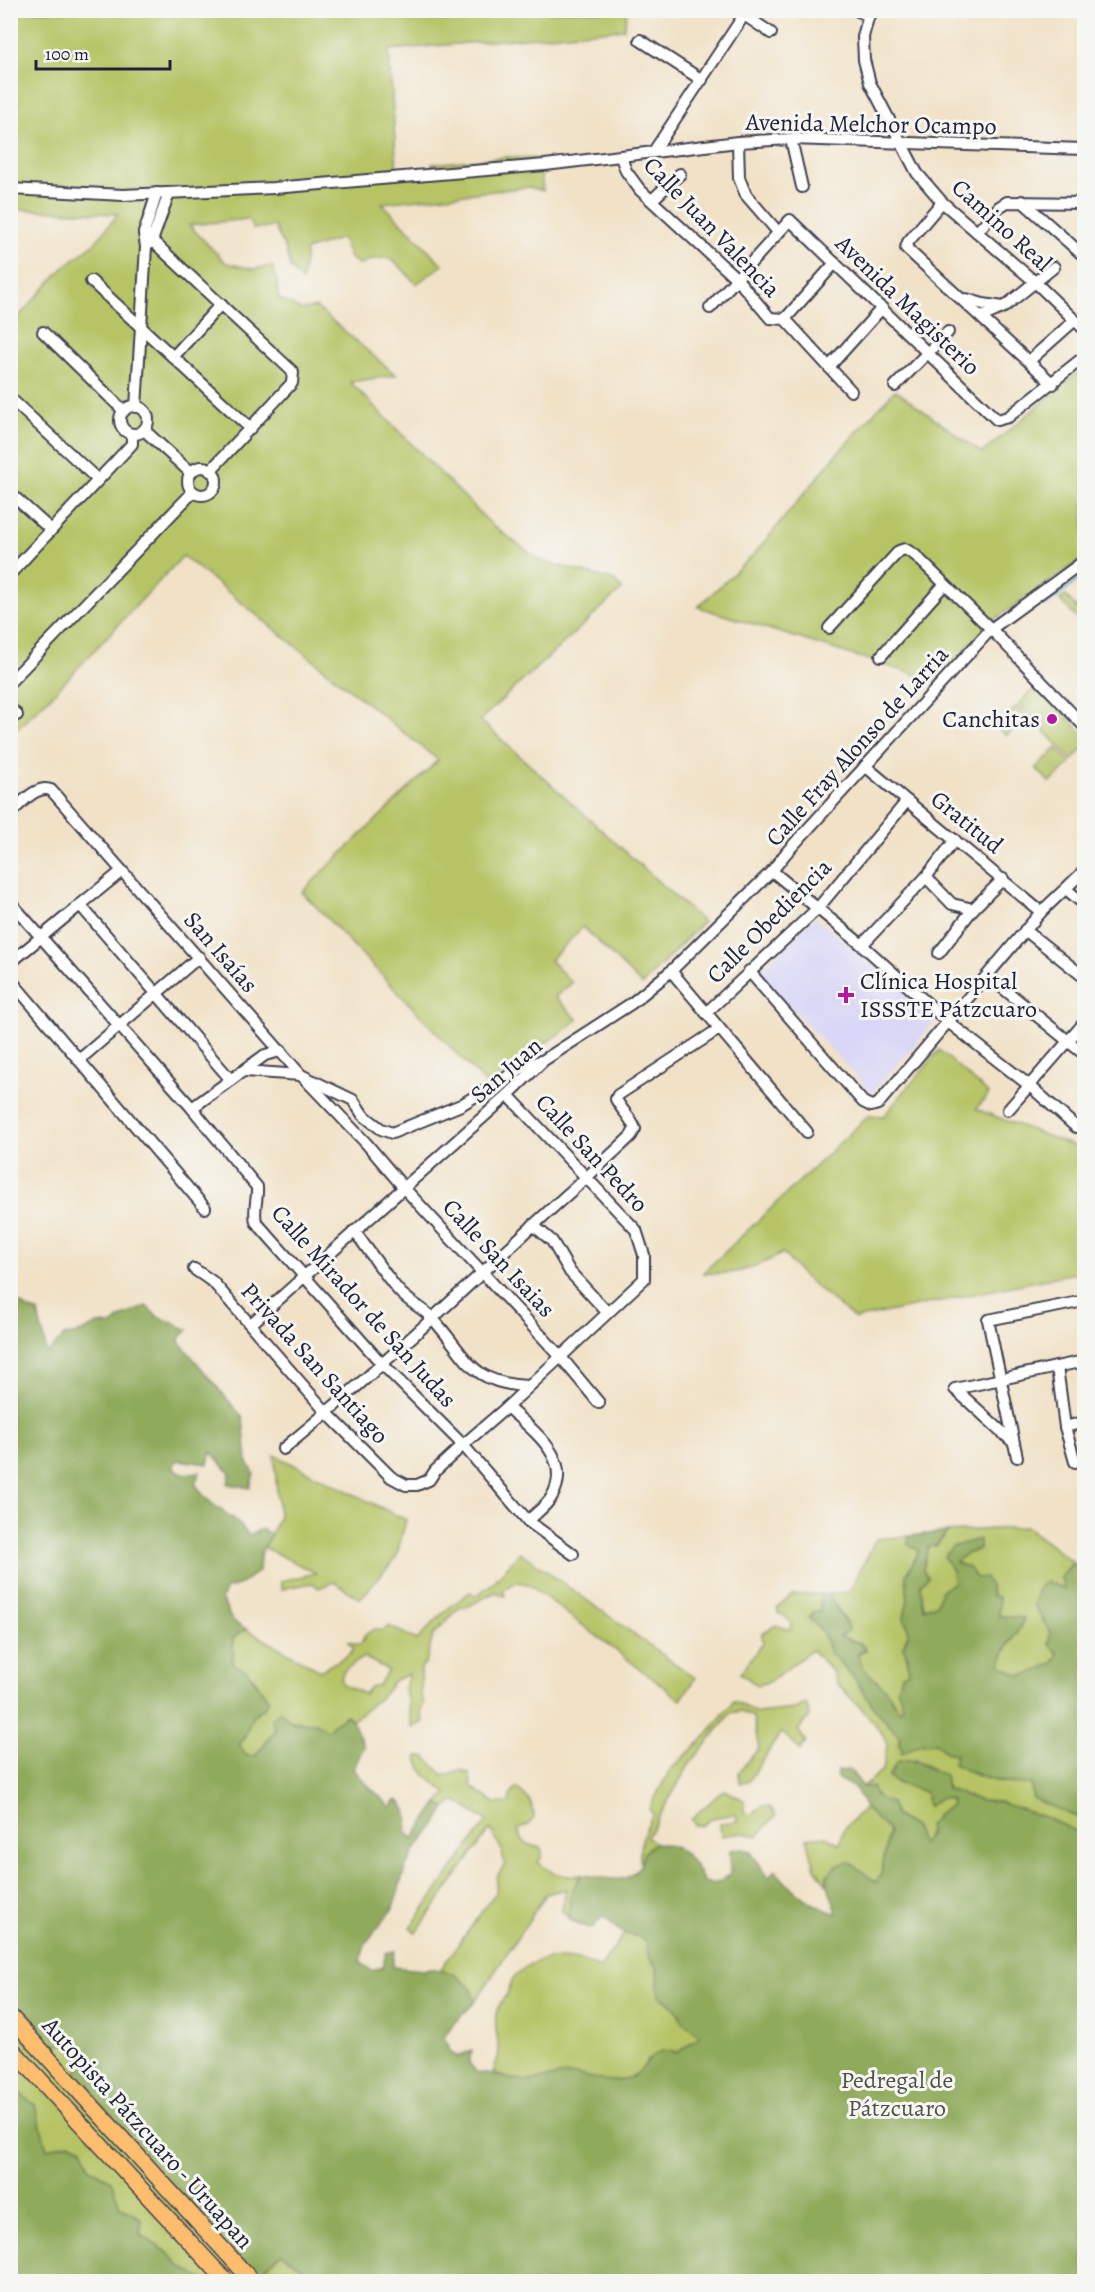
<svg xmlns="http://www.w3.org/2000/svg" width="1095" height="2292" viewBox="0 0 1095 2292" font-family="Alegreya,serif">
  <rect width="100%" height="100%" fill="#f6f6f2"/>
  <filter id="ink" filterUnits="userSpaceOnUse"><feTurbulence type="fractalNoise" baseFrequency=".0167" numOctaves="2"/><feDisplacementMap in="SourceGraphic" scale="12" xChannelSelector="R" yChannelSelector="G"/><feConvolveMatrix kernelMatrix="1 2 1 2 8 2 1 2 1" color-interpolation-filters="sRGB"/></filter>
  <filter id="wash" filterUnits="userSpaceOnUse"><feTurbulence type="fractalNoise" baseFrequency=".008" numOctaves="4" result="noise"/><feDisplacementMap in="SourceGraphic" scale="24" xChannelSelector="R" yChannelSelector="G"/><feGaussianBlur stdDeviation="1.35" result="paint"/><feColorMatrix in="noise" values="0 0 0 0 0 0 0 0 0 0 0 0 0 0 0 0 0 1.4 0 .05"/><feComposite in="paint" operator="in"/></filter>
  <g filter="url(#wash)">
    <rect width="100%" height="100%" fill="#f1e2c7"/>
    <polygon fill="#d9d6f7" points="814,917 939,1017 872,1093 759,973"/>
    <g fill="#b6c466" stroke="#6c7350" stroke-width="1.5" fill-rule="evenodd">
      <path d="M10 11H627L624 29 389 50 397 173 433 169 432 164 507 157 539 159 543 191 529 187 382 203 443 265 416 284C397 263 389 248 360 265L350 258 342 238 306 250 302 282 290 267 286 250 274 226 253 229 249 219 189 225 226 263 253 269 272 266 277 281 278 298 301 310 316 307 396 375 350 382 492 525 541 561 613 580 622 589 480 720 703 922 642 985 583 927 550 960 572 983 555 997 578 1020 487 1085 302 892 438 760 183 556 58 689 11 735V325L62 269 96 242 118 214 11 209Z"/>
      <polygon points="1084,367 1084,558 994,620 936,681 698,607 756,552 836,455 895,390 982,453"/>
      <polygon points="1066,596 1084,616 1084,626 1060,600"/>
      <polygon points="1038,685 1084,735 1084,748 1072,760 1019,703"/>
      <polygon points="1017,706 1027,717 1006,736 996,725"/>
      <polygon points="1057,748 1071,763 1050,783 1036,768"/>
      <path d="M939 1050 989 1094 976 1109 1079 1148 1084 1142V1271L855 1319 802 1275 783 1253C754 1268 737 1276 703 1273L868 1116H884Z"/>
      <polygon points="274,1455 406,1520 396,1558 360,1599 334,1582 319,1588 312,1583 281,1589 281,1581 316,1573 265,1548 279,1516"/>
      <path d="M1026 1527 1073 1562 1061 1577 1064 1589 1034 1605 1050 1632 1049 1645 1058 1653 1053 1663C1027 1672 1028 1685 1001 1665 1003 1647 1018 1636 1024 1618L999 1616 990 1586 976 1578 970 1569 956 1562 964 1555 979 1549 944 1556 952 1571 954 1582 937 1604 924 1608 920 1585 928 1577 923 1570 928 1546H936L947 1532Z"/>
      <path d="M910 1536 908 1543 919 1551 906 1576 908 1599 904 1617 909 1632 903 1647C913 1667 907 1686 903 1707L900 1711 886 1690 863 1668 857 1654 866 1650 860 1643 840 1637 847 1622C839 1613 834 1600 827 1594L849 1592 876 1539Z"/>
      <path d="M520 1552 695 1678 681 1700 528 1584 516 1582 503 1590 505 1596 495 1592 469 1606 459 1608 433 1635 426 1662 421 1668V1694L424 1704 421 1710 423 1722 412 1728 405 1688 409 1674 393 1681 385 1693 352 1721 347 1715 328 1731 304 1722 272 1719 276 1729 255 1756H247L239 1745 244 1738 253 1715 264 1708C262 1684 255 1675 233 1664V1638L246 1629 320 1671 350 1654 354 1648 347 1641 360 1645 365 1635 374 1629 382 1631 389 1626 417 1640 445 1611 470 1592 476 1596 493 1583ZM364 1657 388 1670 379 1685 370 1687 364 1694 344 1685 341 1679 344 1671Z"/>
      <polygon points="820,1594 821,1612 809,1618 823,1632 830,1652 853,1676 873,1706 899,1736 899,1745 935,1743 945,1752 957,1754 968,1772 983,1778 1003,1783 1031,1783 1032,1798 1084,1820 1084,1835 1047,1818 999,1803 981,1801 947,1789 945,1777 918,1760 897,1762 889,1776 897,1783 911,1786 940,1798 951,1799 951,1805 937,1814 922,1845 915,1828 895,1815 891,1803 883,1801 863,1787 883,1769 887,1745 883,1735 863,1710 837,1684 832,1671 812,1650 769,1682 757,1685 740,1673 763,1643 762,1633 776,1625 790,1630 791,1623 785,1616 778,1613 777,1608 792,1595"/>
      <path d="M734 1701 757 1713 795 1709 806 1703 810 1716 798 1730 806 1742 800 1750 783 1733 780 1734 749 1781 740 1784 739 1772 759 1748 753 1717 741 1711 731 1713 689 1765 647 1837 655 1843 644 1853 641 1865C637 1844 644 1832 653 1814L649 1809 670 1770 702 1740Z"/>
      <path d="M417 1756H424L442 1774H450L461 1770 470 1774 471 1786 494 1803H509L510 1796 516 1788C528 1797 534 1803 534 1818L528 1825 518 1830C522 1844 529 1846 542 1848V1856L538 1862C552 1874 562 1878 581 1875 572 1889 567 1904 570 1920L562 1911 566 1889 546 1894 475 2002C468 1982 460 1976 440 1970L496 1892 497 1877 505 1864 501 1848 490 1829 416 1933 410 1928 487 1821 456 1801 446 1808 437 1804 447 1793C434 1783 419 1773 417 1756Z"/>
      <polygon points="724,1790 744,1800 744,1812 751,1815 762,1806 770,1807 776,1815 758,1836 742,1833 721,1836 720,1824 738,1821 735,1814 712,1818 702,1826 695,1825 691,1819"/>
      <polygon points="865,1808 889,1831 881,1875 876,1882 827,1875 826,1883 815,1868 807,1838 826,1836 840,1844 844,1828"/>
      <path d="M624 1934 638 1936 647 1944 648 1956 657 1967 659 1995 676 2009 683 2022 701 2035 677 2053 648 2060 640 2073 624 2080 605 2081 575 2075 530 2081 508 2079 493 2073C495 2066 499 2057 499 2051 498 2038 494 2027 496 2014 498 2005 502 2001 507 1994 509 1990 510 1985 512 1981 531 1952 573 1954 600 1968Z"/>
      <polygon points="11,2009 20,2013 33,2037 71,2040 90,2059 77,2071 250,2281 282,2253 301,2267 314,2281 205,2281 179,2266 166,2251 140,2235 142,2219 120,2207 111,2180 91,2169 81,2146 70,2143 47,2150 35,2105 11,2087"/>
    </g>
    <g fill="#90aa5b" stroke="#59664b" stroke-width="1.5">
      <path d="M10 1300C22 1301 25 1311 38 1312L47 1354 64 1336 82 1332 98 1324 112 1325 120 1318 146 1306 157 1316 188 1330 178 1340 243 1418 247 1461 254 1473 250 1488 228 1484 230 1473 211 1452 208 1464 177 1460 172 1468 185 1474 200 1472 195 1483C206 1502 214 1505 231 1517 238 1521 243 1529 249 1535L262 1529 271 1534 260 1555 259 1571C246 1579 242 1587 226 1588L221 1600C234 1616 222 1616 246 1629L233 1638V1664L247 1671 269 1700 264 1708 253 1715 244 1738 239 1745 247 1756H255L276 1730 271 1719 280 1711 293 1723H315L328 1730 333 1724 347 1715 352 1721 364 1746 353 1770 390 1807 397 1800C408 1806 409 1819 406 1831L413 1839 437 1804 446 1808 438 1821 414 1851 405 1869 393 1908 365 1944 360 1962 372 1971 382 1967 386 1953 395 1951 392 1967 423 1970 431 1968 454 1974 470 1987 475 2002 452 2025 444 2037 449 2050 458 2057 472 2050 469 2062 476 2073C495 2073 512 2082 531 2081 546 2080 562 2073 577 2075 593 2077 607 2083 623 2080 644 2076 647 2055 663 2051 667 2050 673 2052 677 2053L700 2036 683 2022 676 2009 659 1995 657 1967 648 1956 647 1944 638 1936 624 1934 603 1916 591 1929 570 1920C567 1903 571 1890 581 1875 602 1875 625 1889 639 1867 642 1863 642 1857 644 1853 646 1849 651 1846 655 1843 684 1845 691 1857 704 1882 716 1886 722 1881 730 1874V1850L741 1849 750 1851 769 1878 775 1870C791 1891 812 1906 837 1914 835 1901 826 1888 827 1875L837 1865 850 1862 876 1882 881 1875 889 1831 865 1808 856 1789 837 1778 838 1771 850 1770 863 1787H872C876 1797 881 1801 891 1803L895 1815 915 1828 922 1844 930 1833 928 1825C937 1819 939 1810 951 1805V1799L940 1798 928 1807 926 1792 897 1783 889 1777 897 1762C911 1757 917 1762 928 1768 934 1771 939 1772 945 1776L947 1789 981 1801 999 1802 1047 1818 1084 1835V2281L314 2282 301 2267 282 2253 250 2281 75 2090 77 2071 90 2059 71 2040 51 2049 33 2037 20 2013 11 2009Z"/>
      <path d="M947 1532 936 1546 928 1547 923 1570 928 1577 920 1585 924 1608 937 1604 941 1591 954 1582 952 1571 944 1557 952 1547 979 1539V1549L964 1555 956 1562 970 1569 976 1578 985 1577 990 1586 992 1596 999 1597V1616L1024 1618C1017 1637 1002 1646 1001 1665 1028 1685 1028 1672 1053 1663L1058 1653 1049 1645 1050 1632 1034 1605 1038 1588 1046 1582 1064 1589 1061 1577 1073 1562 1084 1578V1820L1032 1798 1031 1784C1002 1785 979 1777 953 1764L956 1754 945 1752 935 1743 920 1744 902 1753 899 1736 873 1706 853 1676 830 1652 823 1632 809 1618 814 1611 820 1612V1594C832 1594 832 1600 836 1609 841 1617 846 1620 848 1630L840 1637 860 1643 866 1650 857 1654 863 1668 886 1690 900 1711 903 1706 897 1688 902 1675 909 1672 908 1657 903 1647 909 1632 904 1617 908 1599 906 1576 919 1551 908 1543 910 1536Z"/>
      <polygon points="11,2087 35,2105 47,2149 70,2143 81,2146 91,2169 111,2180 120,2207 142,2219 140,2235 166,2251 179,2266 205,2281 11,2281"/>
    </g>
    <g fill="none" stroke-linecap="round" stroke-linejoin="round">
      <polyline stroke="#50aecf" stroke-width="3" points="1046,605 1079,579"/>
    </g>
  </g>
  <g filter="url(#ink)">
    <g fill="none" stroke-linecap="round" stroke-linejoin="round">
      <g stroke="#413f50" stroke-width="14">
        <g id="minor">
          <polyline points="737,10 771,33"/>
          <polyline points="856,10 869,16"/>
          <polyline points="870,10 863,37 864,60 870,83 917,173 942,202 1035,282 1084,329"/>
          <polyline points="640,40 702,80"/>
          <polyline points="791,139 802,187"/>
          <polyline points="738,142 739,178 746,195 778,232"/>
          <polyline points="654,151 744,15"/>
          <polyline points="621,157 626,171 640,190 737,279 770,318 785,319 851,391"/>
          <polyline points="10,189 123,195 274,188 545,165 738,142 791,139 1084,149"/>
          <polyline points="652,200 680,174"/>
          <polyline points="1022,201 1084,256"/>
          <polyline points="942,202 908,242 906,248 1053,384"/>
          <polyline points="977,232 999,207 1007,202 1084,203"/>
          <polyline points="144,233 293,372 292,383 210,471"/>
          <polyline points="148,245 152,241 169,193"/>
          <polyline points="91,281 250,428"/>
          <polyline points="966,299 983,304 1003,307"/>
          <polyline points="710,308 790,220 997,420 1008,417 1084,357"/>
          <polyline points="982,317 1004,307 1054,267"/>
          <polyline points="785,319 835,263"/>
          <polyline points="43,332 124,411"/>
          <polyline points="173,357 221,304"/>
          <polyline points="1029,361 1075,320"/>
          <polyline points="829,367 882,308"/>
          <polyline points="895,386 948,332"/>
          <polyline points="10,398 98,480"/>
          <circle cx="134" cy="420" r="14"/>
          <polyline points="136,407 146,247 144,233 157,193"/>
          <polyline points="144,430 191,473"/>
          <circle cx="202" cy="481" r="14"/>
          <polyline points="10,493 51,530"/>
          <polyline points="10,574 132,444 132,434"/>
          <polyline points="829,628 899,551 905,549 915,555 991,629 1084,726"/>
          <polyline points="881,656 944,585"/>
          <polyline points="10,682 193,492"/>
          <polyline points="10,708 17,715"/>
          <polyline points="865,766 1041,912"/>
          <path d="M10 813C21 804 37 784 51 790L301 1075 366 1143 404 1188 560 1356 599 1403"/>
          <polyline points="122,871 80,905 231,1080"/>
          <polyline points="772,871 862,945 947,1021 1030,1086 1076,1127"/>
          <polyline points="926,877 952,904 973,909 1003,879"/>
          <polyline points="1066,889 1084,904"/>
          <path d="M10 902 192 1108 257 1187C258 1199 253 1209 256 1222L382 1364 463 1445 528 1521 573 1554"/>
          <polyline points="1025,930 1084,977"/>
          <polyline points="862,945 926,877 955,840"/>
          <polyline points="939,953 973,909"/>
          <polyline points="10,963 80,905"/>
          <polyline points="671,971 807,1132"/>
          <polyline points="749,971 863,1102 871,1106 878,1104 1041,912 1084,871"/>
          <polyline points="988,976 1084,1054"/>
          <polyline points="10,979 205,1208"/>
          <polyline points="706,1013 818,908 907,801"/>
          <polyline points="79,1060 199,957"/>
          <polyline points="244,1071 301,1075 353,1100 363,1115 381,1129 392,1133 461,1105 525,1066 540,1061"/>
          <polyline points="192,1108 265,1055 281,1051"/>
          <polyline points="1008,1110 1084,1023"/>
          <polyline points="533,1225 552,1241 570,1272 607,1312"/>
          <path d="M354 1231C369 1250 382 1271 398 1290 408 1302 423 1308 433 1319 468 1357 469 1384 529 1386"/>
          <polyline points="194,1269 213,1282 327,1413 391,1477 406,1485 417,1485 429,1480 435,1471 463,1445 507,1407 644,1279 644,1255 636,1230 508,1095"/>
          <polyline points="251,1324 508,1095 544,1060 632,1003 671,971 772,871 786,853 991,629 1084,561"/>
          <polyline points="1057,1367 1065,1427 1075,1462"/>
          <polyline points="955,1389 1084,1361"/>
          <polyline points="955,1389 1013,1442"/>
          <path d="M507 1407C533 1431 575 1459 551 1498 546 1506 535 1514 528 1521"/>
          <polyline points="1065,1427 1084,1422"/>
          <path d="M283 1449C366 1381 445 1307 524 1234 559 1201 596 1170 631 1136L635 1129C631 1117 621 1110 616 1099L618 1095 719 1029"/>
          <polyline points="1017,1457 988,1320 1084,1301"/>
        </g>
      </g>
      <g stroke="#413f50" stroke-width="18">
        <g id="highway">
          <polyline points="10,2016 253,2282"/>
          <polyline points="10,2047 227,2282"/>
        </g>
      </g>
      <use href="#minor" stroke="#fff" stroke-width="10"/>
      <use href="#highway" stroke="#fcbd6e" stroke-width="15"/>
    </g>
  </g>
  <g fill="#b5179e" stroke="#f6f6f2" stroke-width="2">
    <circle cx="1052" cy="719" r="6"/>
    <path d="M843 986h6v6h6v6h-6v6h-6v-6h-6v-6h6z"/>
  </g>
  <g text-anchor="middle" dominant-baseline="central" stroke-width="6" stroke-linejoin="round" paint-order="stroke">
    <g font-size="24" fill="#22223b" stroke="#f6f6f2">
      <text transform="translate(871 124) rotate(1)">Avenida Melchor Ocampo</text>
      <text transform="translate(1002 225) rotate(42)">Camino Real</text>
      <text transform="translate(712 227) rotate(46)">Calle Juan Valencia</text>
      <text transform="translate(908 305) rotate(44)">Avenida Magisterio</text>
      <text transform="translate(857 746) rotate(-48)">Calle Fray Alonso de Larria</text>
      <text transform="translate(967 822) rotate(39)">Gratitud</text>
      <text transform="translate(769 921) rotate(-45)">Calle Obediencia</text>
      <text transform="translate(221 952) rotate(49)">San Isaías</text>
      <text transform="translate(506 1070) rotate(-41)">San Juan</text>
      <text transform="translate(592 1153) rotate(47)">Calle San Pedro</text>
      <text transform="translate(499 1258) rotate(47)">Calle San Isaias</text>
      <text transform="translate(364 1306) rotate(48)">Calle Mirador de San Judas</text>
      <text transform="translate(315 1363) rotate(48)">Privada San Santiago</text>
      <text transform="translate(148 2133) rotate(48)">Autopista Pátzcuaro - Uruapan</text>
    </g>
    <g font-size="24" fill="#22223b" stroke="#f6f6f2" text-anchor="end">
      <text x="1040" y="719">Canchitas</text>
      <text x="860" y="981" text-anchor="start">Clínica Hospital<tspan x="860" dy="28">ISSSTE Pátzcuaro</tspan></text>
    </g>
    <g font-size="24" fill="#4e5348" stroke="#f6f6f2">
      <text x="897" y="2080">Pedregal de<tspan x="897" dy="28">Pátzcuaro</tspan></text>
    </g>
  </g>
  <rect width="1095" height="2292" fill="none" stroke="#f6f6f2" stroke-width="36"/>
  <path d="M36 60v9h134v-9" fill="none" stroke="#22223b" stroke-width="3"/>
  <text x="45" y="60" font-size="18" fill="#22223b" stroke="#f6f6f2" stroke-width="4.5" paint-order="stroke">100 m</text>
</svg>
